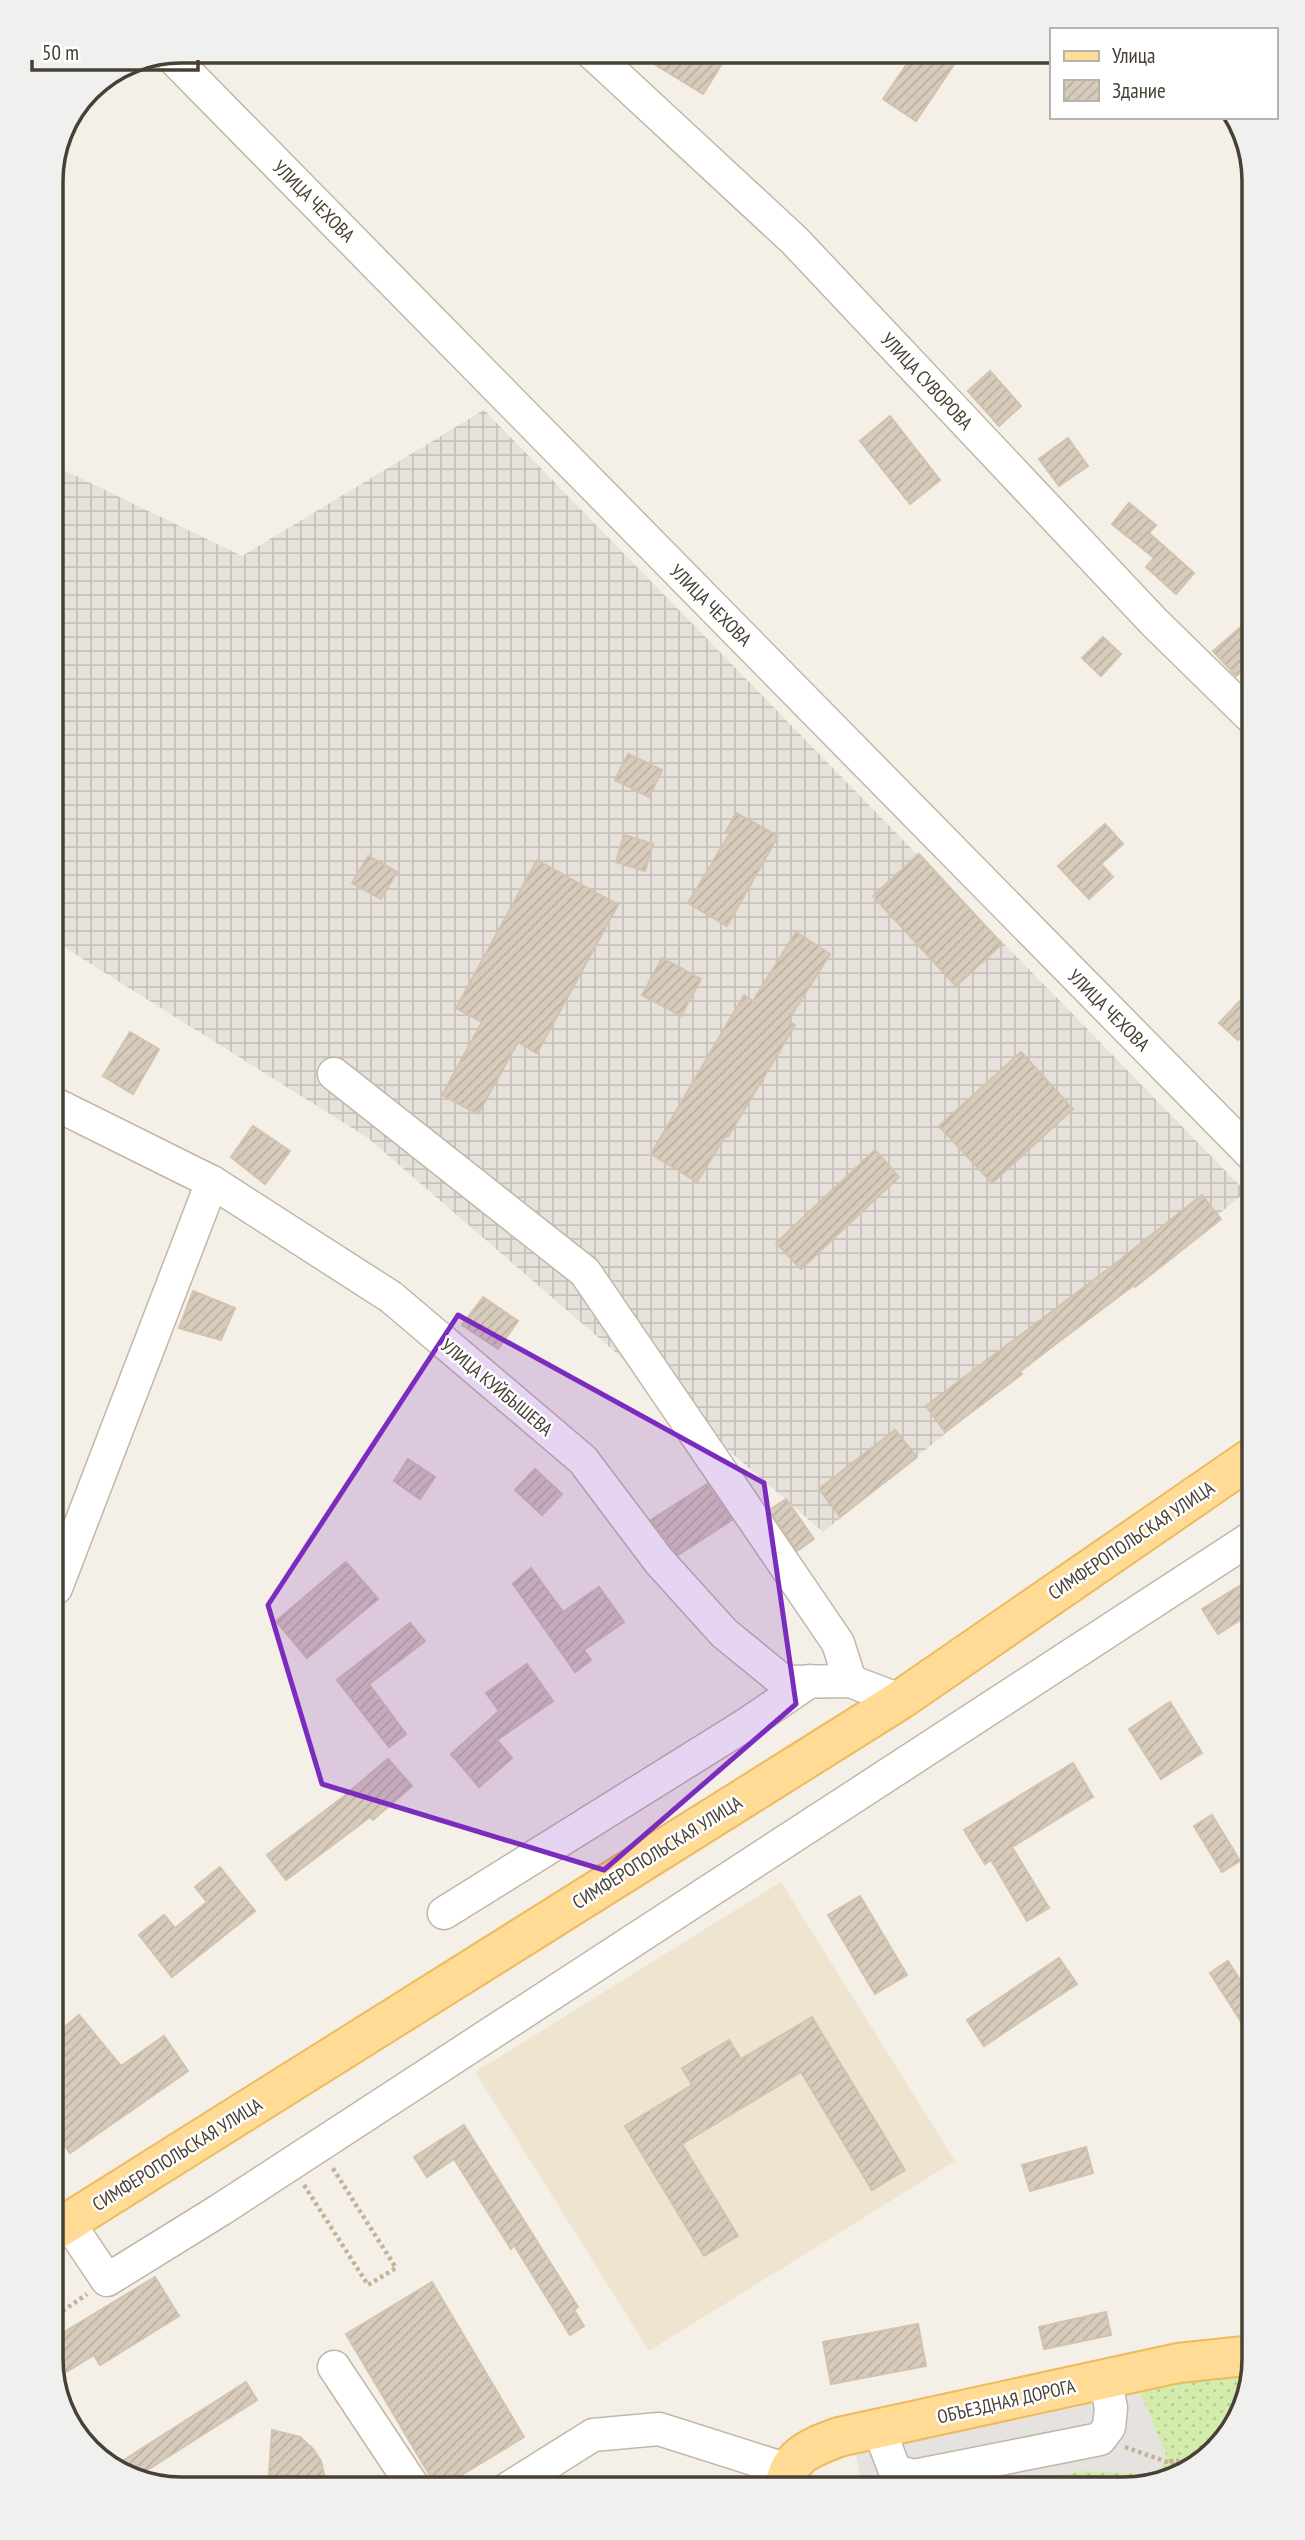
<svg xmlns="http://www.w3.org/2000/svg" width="1305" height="2540" viewBox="0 0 1305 2540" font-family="'PT Sans Narrow',sans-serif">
  <defs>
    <pattern id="industrial-grid" width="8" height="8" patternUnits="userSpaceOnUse" patternTransform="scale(1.75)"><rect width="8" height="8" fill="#e7e1db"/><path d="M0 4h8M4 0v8" fill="none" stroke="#c8c2bd"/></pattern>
    <pattern id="grass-dots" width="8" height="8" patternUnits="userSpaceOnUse" patternTransform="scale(1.75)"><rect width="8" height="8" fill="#d3ecac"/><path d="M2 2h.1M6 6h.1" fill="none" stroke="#b7cb95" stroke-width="1.8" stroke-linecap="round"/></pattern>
    <pattern id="building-hatch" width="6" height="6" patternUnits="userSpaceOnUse" patternTransform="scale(1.75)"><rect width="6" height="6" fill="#d7cbbb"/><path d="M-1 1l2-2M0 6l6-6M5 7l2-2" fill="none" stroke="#baafa1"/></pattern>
  </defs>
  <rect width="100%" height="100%" fill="#f5f0e7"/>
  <polygon fill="url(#industrial-grid)" points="484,410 1246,1192 823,1532 368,1138 51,939 51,464 242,556"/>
  <polygon fill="#efe4cf" points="781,1882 955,2161 649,2351 475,2072"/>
  <polygon fill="url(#grass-dots)" points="1194,2374 1250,2374 1232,2432 1174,2479 1124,2489 857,2489 973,2422"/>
  <polygon fill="#e5e2df" points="1139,2390 1166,2454 1160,2474 1080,2471 987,2489 862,2489 856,2455"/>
  <g fill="url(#building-hatch)" stroke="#d3c2ae" stroke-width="2">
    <polygon points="633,51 730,51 703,94"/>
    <polygon points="916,51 963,51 916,121 883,99"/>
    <polygon points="990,371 1021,406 999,426 968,391"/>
    <polygon points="890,416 940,480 910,504 860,441"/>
    <polygon points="1068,438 1088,466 1059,486 1039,459"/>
    <polygon points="1129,503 1156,525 1149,533 1194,573 1176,594 1146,567 1154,558 1112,524"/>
    <polygon points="1241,627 1254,641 1254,660 1236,676 1213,651"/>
    <polygon points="1103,637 1121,654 1101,676 1082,658"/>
    <polygon points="628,754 662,770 649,797 615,780"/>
    <polygon points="736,813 778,836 727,926 688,903 730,833 726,831"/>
    <polygon points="1105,824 1123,844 1101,864 1113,877 1089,899 1058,866"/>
    <polygon points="624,835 653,844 645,871 616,862"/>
    <polygon points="919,854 1002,944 956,986 873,896"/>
    <polygon points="368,856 397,872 381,899 352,883"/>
    <polygon points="537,860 618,905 537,1053 518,1042 478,1114 442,1095 482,1022 456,1008"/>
    <polygon points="796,932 830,954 788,1021 795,1025 728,1137 726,1135 697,1182 651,1154 744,995 753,1001"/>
    <polygon points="662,958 701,979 681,1016 642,995"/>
    <polygon points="1241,1000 1254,1012 1254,1022 1238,1040 1219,1023"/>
    <polygon points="130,1032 159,1049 133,1094 103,1076"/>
    <polygon points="1021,1052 1073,1109 992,1183 939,1126"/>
    <polygon points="253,1126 290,1151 265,1184 231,1157"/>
    <polygon points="875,1150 899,1177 801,1269 776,1243"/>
    <polygon points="1202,1195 1221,1219 1135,1287 1134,1285 1020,1371 1022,1374 945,1432 926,1406 1111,1267"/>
    <polygon points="193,1291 235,1308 221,1340 179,1328"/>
    <polygon points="483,1297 518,1321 498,1349 462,1325"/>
    <polygon points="895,1430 917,1457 840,1517 819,1489"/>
    <polygon points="408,1459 435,1477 420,1499 394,1481"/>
    <polygon points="535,1469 562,1494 542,1515 515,1490"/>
    <polygon points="707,1484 732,1520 678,1555 651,1520"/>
    <polygon points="786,1499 814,1539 797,1551 769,1510"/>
    <polygon points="346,1562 378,1599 307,1658 276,1621"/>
    <polygon points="531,1568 563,1612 599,1587 624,1622 584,1650 591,1660 575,1672 513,1584"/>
    <polygon points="1246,1582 1254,1597 1254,1611 1218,1634 1202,1609"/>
    <polygon points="410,1623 425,1641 369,1684 406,1734 389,1747 337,1680"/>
    <polygon points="527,1664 553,1701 497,1740 512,1758 479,1787 451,1754 499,1711 486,1693"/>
    <polygon points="1170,1702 1202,1753 1161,1779 1129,1729"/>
    <polygon points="388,1759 412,1786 373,1820 370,1817 286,1880 267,1855 343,1797"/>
    <polygon points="1073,1763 1093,1797 1012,1847 1049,1908 1027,1921 991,1860 985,1864 964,1830"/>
    <polygon points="1212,1815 1240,1861 1222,1872 1194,1826"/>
    <polygon points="220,1867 255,1911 172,1977 139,1935 164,1915 175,1928 207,1902 195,1887"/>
    <polygon points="860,1896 907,1975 875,1994 828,1915"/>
    <polygon points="1059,1958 1077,1984 984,2046 967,2020"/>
    <polygon points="1228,1961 1254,2002 1254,2042 1210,1973"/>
    <polygon points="79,2015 121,2066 164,2036 188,2071 70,2153 51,2126 51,2039"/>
    <polygon points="812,2017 905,2170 872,2190 801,2072 682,2144 738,2236 704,2256 625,2126 692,2085 682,2068 729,2040 741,2059"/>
    <polygon points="464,2125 578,2307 574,2310 584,2326 570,2335 514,2245 511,2249 454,2159 427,2177 414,2157"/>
    <polygon points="1086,2147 1093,2173 1030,2191 1022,2165"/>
    <polygon points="155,2277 179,2316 100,2365 94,2355 55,2379 51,2359 51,2340"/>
    <polygon points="432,2282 524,2437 438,2489 346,2334"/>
    <polygon points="1106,2312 1111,2335 1044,2349 1039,2327"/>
    <polygon points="918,2324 926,2366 831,2384 823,2342"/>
    <polygon points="246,2382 257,2400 138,2476 113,2467"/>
    <polygon points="272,2430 300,2437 313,2449 321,2461 325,2479 268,2489"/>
  </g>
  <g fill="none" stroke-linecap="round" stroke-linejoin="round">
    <g stroke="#c1b7a8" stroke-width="35">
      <g id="minor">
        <polyline points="590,51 795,241 1154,622 1254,720"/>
        <polyline points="168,53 1254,1157"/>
        <polyline points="334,1074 585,1272 838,1643 850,1681"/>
        <polyline points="51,1102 212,1182 391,1297 583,1460 659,1561 724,1633 784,1682 850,1681 900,1700"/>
        <polyline points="56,1588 212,1182"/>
        <polyline points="444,1913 750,1722 810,1681"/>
        <polyline points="68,2222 107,2280 220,2210 1254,1536"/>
        <polyline points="334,2367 415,2489"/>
        <polyline points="879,2429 895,2471 914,2476 1100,2439 1109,2427 1111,2408 1105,2378"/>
        <polyline points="507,2489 593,2435 659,2429 788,2470"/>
      </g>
    </g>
    <g stroke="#edba5c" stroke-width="42">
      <g id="major">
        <polyline points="51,2233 900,1700 1254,1456"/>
        <path d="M784 2489C788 2455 810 2448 839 2437L1178 2363 1254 2355"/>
      </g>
    </g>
    <g stroke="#c4b298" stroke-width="4.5" stroke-dasharray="3.5 3.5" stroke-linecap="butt">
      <polyline points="304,2185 368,2285 396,2268 332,2167"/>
      <polyline points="51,2319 87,2294"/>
      <polyline points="1125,2447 1187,2469"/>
      <polyline points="1169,2461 1197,2461"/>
    </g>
    <use href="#minor" stroke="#fff" stroke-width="32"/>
    <use href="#major" stroke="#ffdb95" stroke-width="38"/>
  </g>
  <path fill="#7b2cbf" fill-opacity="0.2" stroke="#7b2cbf" stroke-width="5" stroke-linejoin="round" d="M458 1315 764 1483 796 1704 604 1870 322 1784 268 1605Z"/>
  <g text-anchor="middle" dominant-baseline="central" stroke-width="5" stroke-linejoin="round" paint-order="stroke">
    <g font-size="19" fill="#484035" stroke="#fff">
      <text transform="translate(314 201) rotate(45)">УЛИЦА ЧЕХОВА</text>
      <text transform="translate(927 381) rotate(47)">УЛИЦА СУВОРОВА</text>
      <text transform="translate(711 605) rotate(45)">УЛИЦА ЧЕХОВА</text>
      <text transform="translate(1109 1010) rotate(45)">УЛИЦА ЧЕХОВА</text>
      <text transform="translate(497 1387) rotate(40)">УЛИЦА КУЙБЫШЕВА</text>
      <text transform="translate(1131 1540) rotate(-34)">СИМФЕРОПОЛЬСКАЯ УЛИЦА</text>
      <text transform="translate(657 1852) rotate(-32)">СИМФЕРОПОЛЬСКАЯ УЛИЦА</text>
      <text transform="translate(177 2154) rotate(-32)">СИМФЕРОПОЛЬСКАЯ УЛИЦА</text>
      <text transform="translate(1006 2401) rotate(-13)">ОБЪЕЗДНАЯ ДОРОГА</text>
    </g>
  </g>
  <path d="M0 0H1305V2540H0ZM181 63H1124A118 118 0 0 1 1242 181V2359A118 118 0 0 1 1124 2477H181A118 118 0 0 1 63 2359V181A118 118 0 0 1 181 63Z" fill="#f0f0ef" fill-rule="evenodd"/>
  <path fill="none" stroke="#484035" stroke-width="3.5" d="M181 63H1124A118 118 0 0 1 1242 181V2359A118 118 0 0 1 1124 2477H181A118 118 0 0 1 63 2359V181A118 118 0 0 1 181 63Z"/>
  <rect x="1050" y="28" width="228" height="91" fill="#ffffff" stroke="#b6b3ae" stroke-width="2"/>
  <rect x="1064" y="51" width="35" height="10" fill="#ffdb95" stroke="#b6b3ae" stroke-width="2"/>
  <text x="1112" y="63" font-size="21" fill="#484035">Улица</text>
  <rect x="1064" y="80" width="35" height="21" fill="url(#building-hatch)" stroke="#b6b3ae" stroke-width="2"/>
  <text x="1112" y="98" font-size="21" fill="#484035">Здание</text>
  <path d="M32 60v10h166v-10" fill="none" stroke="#484035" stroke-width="3.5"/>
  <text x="42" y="60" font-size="21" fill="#484035" stroke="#ffffff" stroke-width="5" paint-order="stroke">50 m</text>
</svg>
